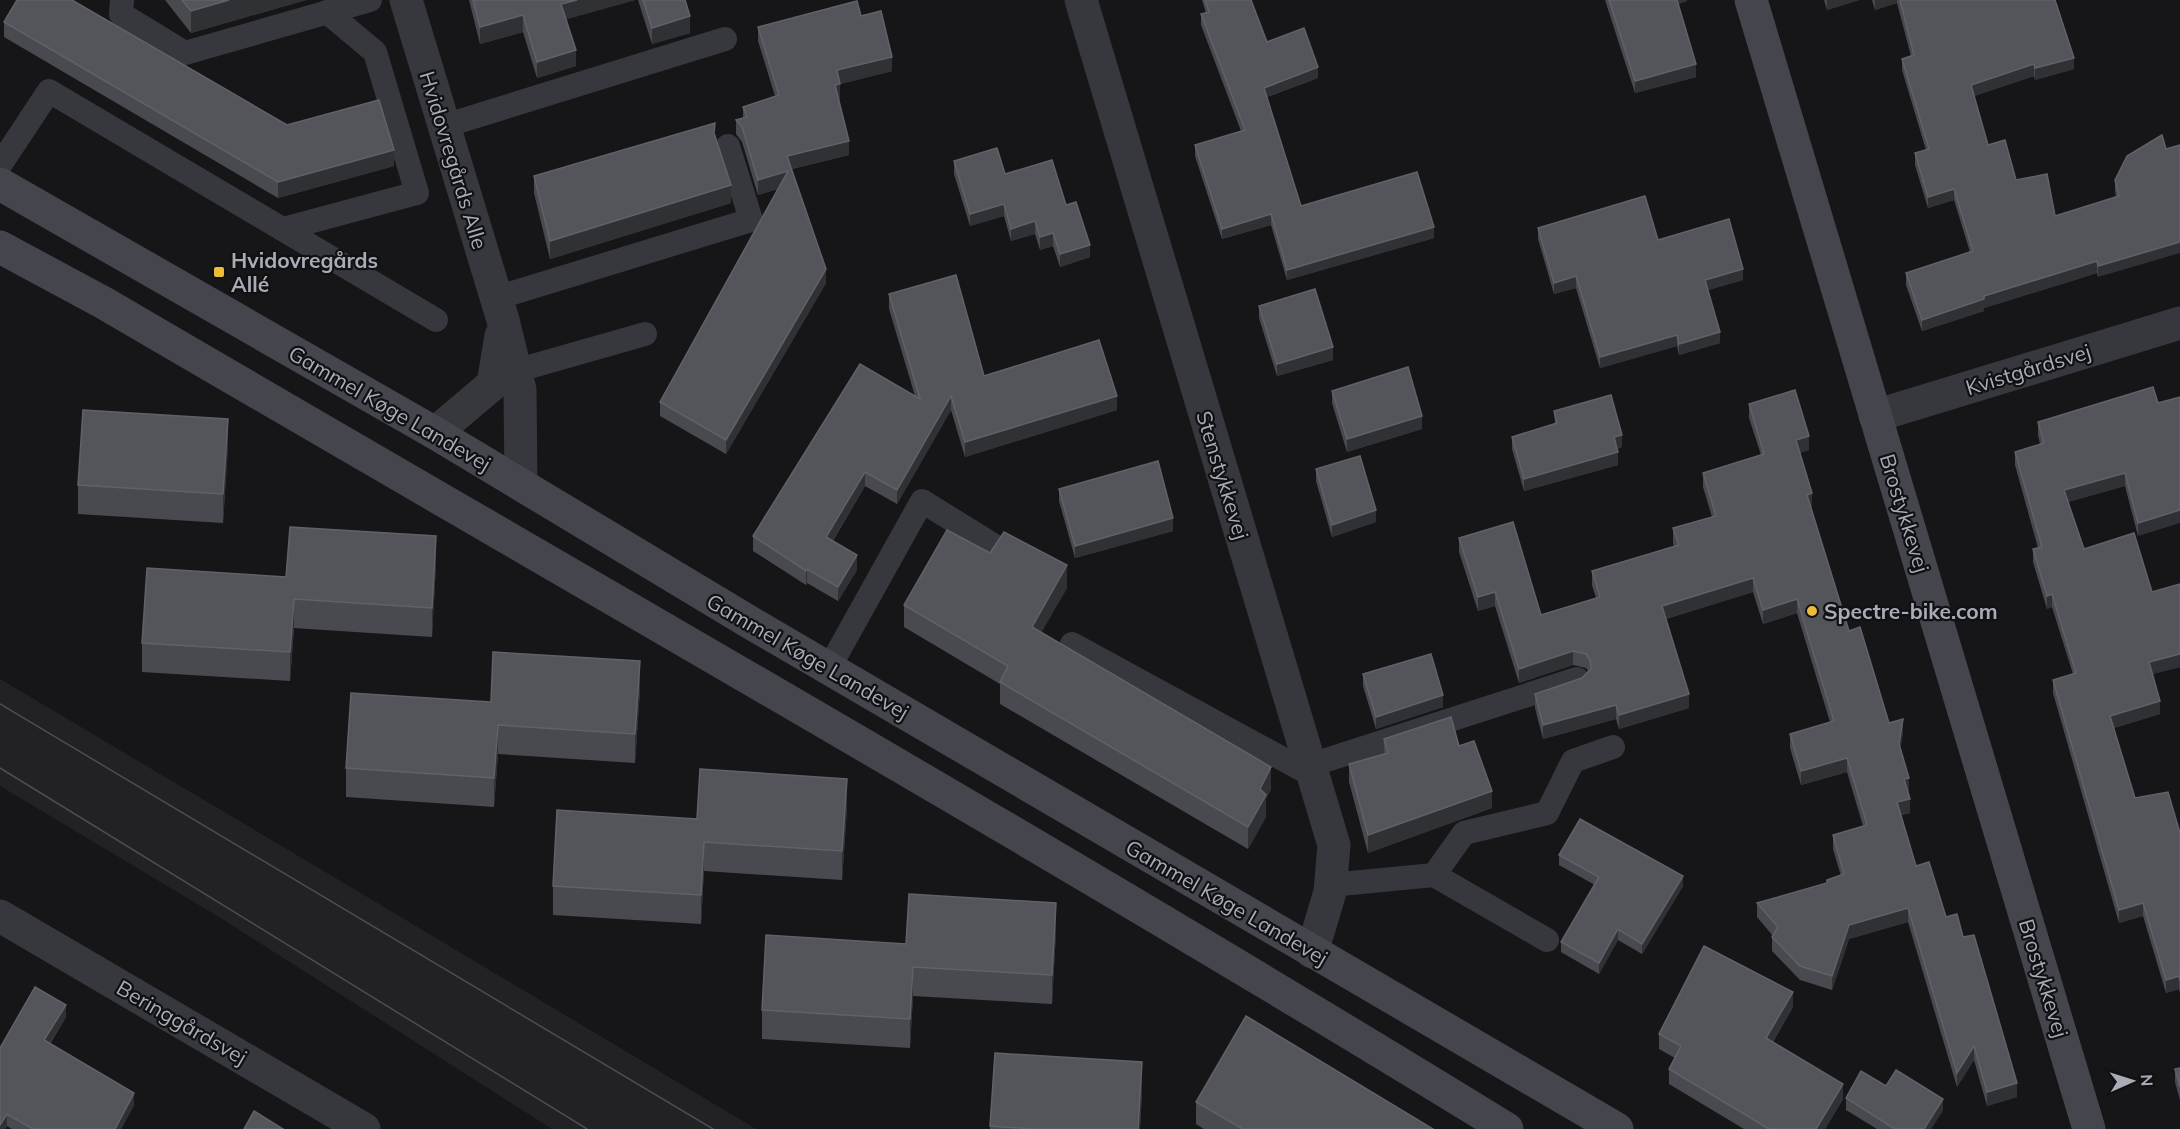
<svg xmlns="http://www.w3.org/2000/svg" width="2180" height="1129" viewBox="0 0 2180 1129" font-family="Mulish,sans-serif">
  <rect width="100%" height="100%" fill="#161618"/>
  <polygon fill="#222225" points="0,679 349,886 756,1129 552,1129 219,917 0,786"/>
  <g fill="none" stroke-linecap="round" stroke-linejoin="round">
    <g stroke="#37383d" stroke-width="24">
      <polyline points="122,0 121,14 185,53 370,0"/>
      <polyline points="444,126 725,39"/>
      <polyline points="0,165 49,91 436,320"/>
      <polyline points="283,229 417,193 375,52 327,12"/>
      <polyline points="496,298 751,220 728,146"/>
      <polyline points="515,371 645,334"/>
      <polyline points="1072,644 1314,776"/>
      <polyline points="829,668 922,501 993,545"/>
      <polyline points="1311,765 1577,679"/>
      <polyline points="1434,875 1547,940"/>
      <polyline points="1330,885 1434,875 1464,833 1547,813 1573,761 1613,747"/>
    </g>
    <g stroke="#37383d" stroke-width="33">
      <polyline points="406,0 503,320 520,390 521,484"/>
      <polyline points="1081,0 1334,845 1330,892 1312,952"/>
      <polyline points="1875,416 2180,323"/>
      <polyline points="435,433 493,384 501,336"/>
      <polyline points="0,916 364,1129"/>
    </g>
    <g stroke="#45464d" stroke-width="33">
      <polyline points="1751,0 2089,1129"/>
      <polyline points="0,184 435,433 751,623 1617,1129"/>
      <path d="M0 247 104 303C572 577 1045 845 1507 1129"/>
    </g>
    <g stroke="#4c4d54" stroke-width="1.5">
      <polyline points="0,704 713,1129"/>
      <polyline points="0,768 587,1129"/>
    </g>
  </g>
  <g fill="#494a50">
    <polygon points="165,0 306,0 191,33"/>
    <polygon points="469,0 635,0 566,19 576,66 537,78 523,32 480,44"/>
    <polygon points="638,0 685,0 690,33 652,44"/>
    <polygon points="1202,0 1251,0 1267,42 1318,78 1267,97 1301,206 1434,238 1287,280 1271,225 1222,239 1195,156 1195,145 1241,131 1201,25 1201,14 1206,13"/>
    <polygon points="1605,0 1687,0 1687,1 1678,4 1696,77 1635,93"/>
    <polygon points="1824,0 1859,0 1827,10"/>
    <polygon points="1872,0 2055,0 2074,69 2035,80 2034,76 1974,96 1988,145 2016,180 2055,216 2116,197 2115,191 2115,180 2162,135 2098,277 2097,273 1984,308 1984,311 1922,331 1906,285 1906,273 1970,252 1954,200 1928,208 1915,165 1915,153 1926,150 1902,70 1902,59 1911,56 1897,3 1875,10"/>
    <polygon points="861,16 892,71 840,84 840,99 839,99 849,155 792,169 826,283 726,454 660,416 660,402 778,189 758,195 742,142 736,134 736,120 743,118 743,107 775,96 758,41 758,27"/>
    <polygon points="4,22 287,125 394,166 278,198 4,37"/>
    <polygon points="715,135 731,203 550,259 534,193 534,176"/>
    <polygon points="954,161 1005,174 1066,205 1090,257 1060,267 1053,246 1040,250 1035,234 1011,241 1004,216 970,226 954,174"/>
    <polygon points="1538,228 1658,240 1743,280 1708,290 1720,343 1679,355 1677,346 1600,368 1576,288 1554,294 1538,239"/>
    <polygon points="889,294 984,376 1117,410 965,457 951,410 897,504 865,486 833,541 857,570 838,601 807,583 806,585 753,551 753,536 915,396 889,309"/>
    <polygon points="1259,306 1333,360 1277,376 1259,318"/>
    <polygon points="2153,387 2138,536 2125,486 2068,502 2084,549 2152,592 2180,584 2180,667 2152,674 2160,714 2114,728 2135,798 2180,833 2180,994 2179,989 2166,993 2143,916 2119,923 2053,693 2053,680 2073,674 2052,607 2047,609 2033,562 2033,549 2038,548 2015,465 2015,452 2040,444 2038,435 2038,422"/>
    <polygon points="1332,391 1422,429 1347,452 1332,403"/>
    <polygon points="1749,404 1809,450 1799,453 1812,507 1811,508 1849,631 1889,723 1903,733 1900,749 1909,792 1908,792 1910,813 1901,815 1916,866 1946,917 1963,937 2017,1097 1987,1106 1974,1060 1957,1087 1908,922 1849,939 1832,990 1800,980 1772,951 1772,937 1773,936 1757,917 1757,903 1827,884 1827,880 1841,876 1833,849 1833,835 1863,826 1847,772 1801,785 1790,748 1790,734 1830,722 1797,613 1763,624 1753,592 1666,619 1689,708 1619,729 1616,719 1543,739 1535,708 1535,694 1582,678 1588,671 1586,668 1573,665 1519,683 1495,606 1478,611 1459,552 1459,538 1541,615 1596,598 1592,585 1592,571 1674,547 1673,542 1673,528 1712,517 1703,487 1703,473 1761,455 1749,418"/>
    <polygon points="1554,411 1622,447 1617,449 1618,465 1524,491 1512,449 1512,437 1555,424"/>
    <polygon points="228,448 223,523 78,514 78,485"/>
    <polygon points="1316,469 1376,522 1332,537 1316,481"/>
    <polygon points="1059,489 1173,531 1075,558 1059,501"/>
    <polygon points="990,553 1067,588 1041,632 1271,789 1266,799 1266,817 1248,849 1000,704 1000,684 904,627 904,605"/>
    <polygon points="436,565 432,637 294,628 290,681 142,672 142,643 286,577"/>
    <polygon points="1363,674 1443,707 1376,729 1363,686"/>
    <polygon points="640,690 635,763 498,754 494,807 346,797 346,768 491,702"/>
    <polygon points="1384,739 1459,746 1492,808 1368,853 1349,782 1349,764 1384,755"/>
    <polygon points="847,808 842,880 704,871 701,924 553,915 553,886 697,819"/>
    <polygon points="1559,855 1683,886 1642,954 1618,940 1599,974 1561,952 1561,942 1595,885 1559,865"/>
    <polygon points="1056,932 1052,1004 913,996 910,1048 762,1039 762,1010 906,944"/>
    <polygon points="1793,1007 1773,1042 1843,1099 1825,1129 1744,1129 1669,1084 1669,1069 1675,1058 1659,1049 1659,1034"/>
    <polygon points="66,1017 50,1044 134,1105 121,1129 12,1129 7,1126 5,1129 0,1129 0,1048"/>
    <polygon points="995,1053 1142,1091 1140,1129 990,1129"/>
    <polygon points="2180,1068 2180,1100 2175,1082 2175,1069"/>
    <polygon points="1886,1086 1943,1110 1931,1129 1877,1129 1846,1110 1846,1098"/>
    <polygon points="1196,1102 1433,1129 1204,1129 1196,1124"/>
  </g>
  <g fill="#303135">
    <polygon points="229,0 306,0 191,33 191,11"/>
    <polygon points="577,0 635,0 561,21 561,4"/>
    <polygon points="1674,0 1687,0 1687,1 1674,5"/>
    <polygon points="1827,0 1859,0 1827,10"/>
    <polygon points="1875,0 1897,0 1897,3 1875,10"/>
    <polygon points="523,15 523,32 480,44 480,27"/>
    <polygon points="690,16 690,33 652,44 652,28"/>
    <polygon points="576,50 576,66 537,78 537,62"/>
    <polygon points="892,57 892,71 837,85 837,70"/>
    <polygon points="2074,58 2074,69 2035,80 2035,68"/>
    <polygon points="1696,64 1696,77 1635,93 1635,81"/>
    <polygon points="2034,64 2034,76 1971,97 1971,85"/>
    <polygon points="1318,67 1318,78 1264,98 1264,88"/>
    <polygon points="840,84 840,99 835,100 835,85"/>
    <polygon points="849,141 849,155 787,170 787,156"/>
    <polygon points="394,150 394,166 278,198 278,182"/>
    <polygon points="788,171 788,186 758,195 758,180"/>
    <polygon points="731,185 731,203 550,259 550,241"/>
    <polygon points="1954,189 1954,200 1928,208 1928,197"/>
    <polygon points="1004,204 1004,216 970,226 970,214"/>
    <polygon points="1271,214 1271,225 1222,239 1222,229"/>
    <polygon points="1035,221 1035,234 1011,241 1011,229"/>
    <polygon points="1434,227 1434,238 1287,280 1287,270"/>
    <polygon points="1053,233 1053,246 1040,250 1040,237"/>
    <polygon points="2180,242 2180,253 2098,277 2098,266"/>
    <polygon points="1090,245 1090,257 1060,267 1060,254"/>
    <polygon points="2097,261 2097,273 1984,308 1984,311 1922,331 1922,320 1984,296"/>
    <polygon points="826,269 826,283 726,454 726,440"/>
    <polygon points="1743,269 1743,280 1705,291 1705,280"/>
    <polygon points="1576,276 1576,288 1554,294 1554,283"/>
    <polygon points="1720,332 1720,343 1679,355 1679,344"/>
    <polygon points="1677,335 1677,346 1600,368 1600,357"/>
    <polygon points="1333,347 1333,360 1277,376 1277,364"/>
    <polygon points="951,396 951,410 897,504 897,490"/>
    <polygon points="1117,396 1117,410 965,457 965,442"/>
    <polygon points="1422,416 1422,429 1347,452 1347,439"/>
    <polygon points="228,419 228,448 223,523 223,494"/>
    <polygon points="1622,435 1622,447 1614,450 1614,437"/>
    <polygon points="1809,436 1809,450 1796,454 1796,440"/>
    <polygon points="1618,452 1618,465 1524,491 1524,479"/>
    <polygon points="865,472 865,486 826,552 826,537"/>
    <polygon points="2125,473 2125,486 2064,503 2064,490"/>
    <polygon points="1812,493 1812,507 1807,509 1807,495"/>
    <polygon points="1376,510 1376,522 1332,537 1332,525"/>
    <polygon points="2180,510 2180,523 2138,536 2138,523"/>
    <polygon points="1173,518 1173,531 1075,558 1075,546"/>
    <polygon points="436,536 436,565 432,637 432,608"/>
    <polygon points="857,555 857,570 838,601 838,587"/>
    <polygon points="1067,565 1067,588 1032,649 1032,627"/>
    <polygon points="807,569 807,583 806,585 806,571"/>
    <polygon points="1753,578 1753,592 1662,620 1662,606"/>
    <polygon points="1495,592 1495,606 1478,611 1478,597"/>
    <polygon points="2052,594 2052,607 2047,609 2047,596"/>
    <polygon points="294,599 294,628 290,681 290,652"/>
    <polygon points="1797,599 1797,613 1763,624 1763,610"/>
    <polygon points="1573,651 1573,665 1519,683 1519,669"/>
    <polygon points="2180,654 2180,667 2149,675 2149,662"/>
    <polygon points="640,661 640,690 635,763 635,734"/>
    <polygon points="1689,694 1689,708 1619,729 1619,715"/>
    <polygon points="1443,695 1443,707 1376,729 1376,717"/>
    <polygon points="2160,701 2160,714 2110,729 2110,716"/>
    <polygon points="1616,705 1616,719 1543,739 1543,725"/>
    <polygon points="1903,719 1903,733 1899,758 1899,744"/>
    <polygon points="498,725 498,754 494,807 494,778"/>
    <polygon points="1847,758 1847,772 1801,785 1801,771"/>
    <polygon points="1271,767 1271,789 1266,799 1266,817 1248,849 1248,827 1260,789"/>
    <polygon points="1909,778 1909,792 1904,793 1904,779"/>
    <polygon points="847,779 847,808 842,880 842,851"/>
    <polygon points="1492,791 1492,808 1368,853 1368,835"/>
    <polygon points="1910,799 1910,813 1897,816 1897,802"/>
    <polygon points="704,842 704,871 701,924 701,895"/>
    <polygon points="1683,876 1683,886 1642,954 1642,944"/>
    <polygon points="1056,903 1056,932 1052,1004 1052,975"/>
    <polygon points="2143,903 2143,916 2119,923 2119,910"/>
    <polygon points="1908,908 1908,922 1849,939 1832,990 1832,976 1849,925"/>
    <polygon points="1618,929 1618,940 1599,974 1599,963"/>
    <polygon points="913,967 913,996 910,1048 910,1019"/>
    <polygon points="2179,976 2179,989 2166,993 2166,980"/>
    <polygon points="1793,992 1793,1007 1766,1053 1766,1038"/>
    <polygon points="66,1005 66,1017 44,1052 44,1040"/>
    <polygon points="1974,1046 1974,1060 1957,1087 1957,1073"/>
    <polygon points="1142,1062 1142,1091 1140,1129 1138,1129"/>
    <polygon points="2017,1083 2017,1097 1987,1106 1987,1092"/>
    <polygon points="1843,1084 1843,1099 1825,1129 1816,1129"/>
    <polygon points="134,1093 134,1105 121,1129 115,1129"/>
    <polygon points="1943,1099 1943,1110 1931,1129 1924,1129"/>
    <polygon points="7,1114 7,1126 5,1129 0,1129 0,1125"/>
  </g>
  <g fill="#53555b" stroke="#616269" stroke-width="1.5">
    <polygon points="17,0 72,0 287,125 379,100 394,150 278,182 4,22"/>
    <polygon points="182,0 229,0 191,11"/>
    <polygon points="473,0 577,0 561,4 576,50 537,62 523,15 480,27"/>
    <polygon points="643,0 685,0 690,16 652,28"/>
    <polygon points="1205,0 1251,0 1267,42 1304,28 1318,67 1264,88 1301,206 1417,172 1434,227 1287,270 1271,214 1222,229 1195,145 1245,130 1201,14 1209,12"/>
    <polygon points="1609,0 1677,0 1696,64 1635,81"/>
    <polygon points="1900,0 2055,0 2074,58 2035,68 2034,64 1971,85 1988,145 2005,140 2016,180 2047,174 2055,216 2119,196 2115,180 2127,156 2162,135 2166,149 2180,145 2180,242 2098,266 2097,261 1984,296 1984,299 1922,320 1906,273 1973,251 1954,189 1928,197 1915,153 1929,149 1902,59 1914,55"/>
    <polygon points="857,1 861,16 881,11 892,57 837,70 840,84 835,85 849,141 787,156 826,269 726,440 660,402 788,171 758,180 742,127 736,120 747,117 743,107 779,95 758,27"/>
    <polygon points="715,123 714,133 731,185 550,241 534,176"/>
    <polygon points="997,148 1005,174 1052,160 1066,205 1076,202 1090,245 1060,254 1053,233 1040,237 1035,221 1011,229 1004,204 970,214 954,161"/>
    <polygon points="1645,196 1658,240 1729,219 1743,269 1705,280 1720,332 1679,344 1677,335 1600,357 1576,276 1554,283 1538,228"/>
    <polygon points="956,275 984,376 1099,340 1117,396 965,442 951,396 897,490 865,472 826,537 857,555 838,587 807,569 806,571 753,536 860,364 920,399 889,294"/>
    <polygon points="1315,289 1333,347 1277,364 1259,306"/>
    <polygon points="1408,367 1422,416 1347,439 1332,391"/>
    <polygon points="2153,387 2158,403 2180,397 2180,510 2138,523 2125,473 2064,490 2084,549 2134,533 2152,592 2180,584 2180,654 2149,662 2160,701 2110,716 2135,798 2168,792 2180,833 2180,981 2179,976 2166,980 2143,903 2119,910 2053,680 2076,673 2052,594 2047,596 2033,549 2042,547 2015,452 2044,443 2038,422"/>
    <polygon points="1795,390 1809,436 1796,440 1812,493 1807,495 1849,631 1860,627 1889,723 1903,719 1899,744 1909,778 1904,779 1910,799 1897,802 1916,866 1929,862 1946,917 1957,914 1963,937 1974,935 2017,1083 1987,1092 1974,1046 1957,1073 1908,908 1849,925 1832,976 1800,966 1772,937 1778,927 1757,903 1827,883 1827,880 1844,874 1833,835 1867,825 1847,758 1801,771 1790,734 1834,721 1797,599 1763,610 1753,578 1662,606 1689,694 1619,715 1616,705 1543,725 1535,694 1582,678 1591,669 1590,660 1586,654 1573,651 1519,669 1495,592 1478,597 1459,538 1513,522 1541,615 1600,597 1592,571 1679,545 1673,528 1716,516 1703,473 1764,454 1749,404"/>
    <polygon points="1611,395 1622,435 1614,437 1618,452 1524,479 1512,437 1557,423 1554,411"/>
    <polygon points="83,410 228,419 223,494 78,485"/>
    <polygon points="1360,456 1376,510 1332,525 1316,469"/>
    <polygon points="1158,461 1173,518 1075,546 1059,489"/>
    <polygon points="290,527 436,536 432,608 294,599 290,652 142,643 147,568 286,577"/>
    <polygon points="947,530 990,553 1004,532 1067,565 1032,627 1271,767 1260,789 1266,795 1248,827 1000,682 1008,666 904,605"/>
    <polygon points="493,652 640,661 635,734 498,725 494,778 346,768 351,693 491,702"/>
    <polygon points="1431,654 1443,695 1376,717 1363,674"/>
    <polygon points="1451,717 1459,746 1474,741 1492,791 1368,835 1349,764 1388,753 1384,739"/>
    <polygon points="700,769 847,779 842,851 704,842 701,895 553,886 557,810 697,819"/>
    <polygon points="1580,819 1683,876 1642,944 1618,929 1599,963 1561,942 1599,877 1559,855"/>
    <polygon points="909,894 1056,903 1052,975 913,967 910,1019 762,1010 766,935 906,944"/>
    <polygon points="1704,946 1793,992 1766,1038 1843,1084 1816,1129 1769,1129 1669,1069 1681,1046 1659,1034"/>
    <polygon points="35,987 66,1005 44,1040 134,1093 115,1129 33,1129 7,1114 0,1125 0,1048"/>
    <polygon points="1246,1016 1433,1129 1243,1129 1196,1102"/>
    <polygon points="995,1053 1142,1062 1138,1129 1033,1129 990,1126"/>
    <polygon points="2180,1068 2180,1087 2175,1069"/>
    <polygon points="1896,1070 1943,1099 1924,1129 1895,1129 1846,1098 1861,1071 1886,1086"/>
    <polygon points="254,1111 283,1129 244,1129"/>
  </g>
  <g fill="#ebbd3a" stroke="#111113" stroke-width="2">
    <rect x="213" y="266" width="12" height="12" rx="3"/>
    <circle cx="1812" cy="611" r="6"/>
  </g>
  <g text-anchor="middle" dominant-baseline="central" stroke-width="4.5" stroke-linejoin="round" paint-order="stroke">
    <g font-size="21" fill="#a8acb7" stroke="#111113">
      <text transform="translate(454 160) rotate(73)">Hvidovregårds Alle</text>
      <text transform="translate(2028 369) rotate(-17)">Kvistgårdsvej</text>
      <text transform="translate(390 408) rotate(30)">Gammel Køge Landevej</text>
      <text transform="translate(1223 475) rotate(73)">Stenstykkevej</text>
      <text transform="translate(1905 513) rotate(73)">Brostykkevej</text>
      <text transform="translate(808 656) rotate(30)">Gammel Køge Landevej</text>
      <text transform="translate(1227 902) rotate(30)">Gammel Køge Landevej</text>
      <text transform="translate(2044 978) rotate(73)">Brostykkevej</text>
      <text transform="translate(182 1022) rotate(30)">Beringgårdsvej</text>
    </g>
    <g font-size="21" font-weight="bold" fill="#a8acb7" stroke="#111113" text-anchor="start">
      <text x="231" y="260">Hvidovregårds<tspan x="231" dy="24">Allé</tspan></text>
      <text x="1824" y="611">Spectre-bike.com</text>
    </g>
  </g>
  <g transform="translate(2132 1081) rotate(87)" stroke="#111113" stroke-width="4.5" paint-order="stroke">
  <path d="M0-4.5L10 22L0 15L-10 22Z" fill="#a8acb7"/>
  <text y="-9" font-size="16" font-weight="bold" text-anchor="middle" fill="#a8acb7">N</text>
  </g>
</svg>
